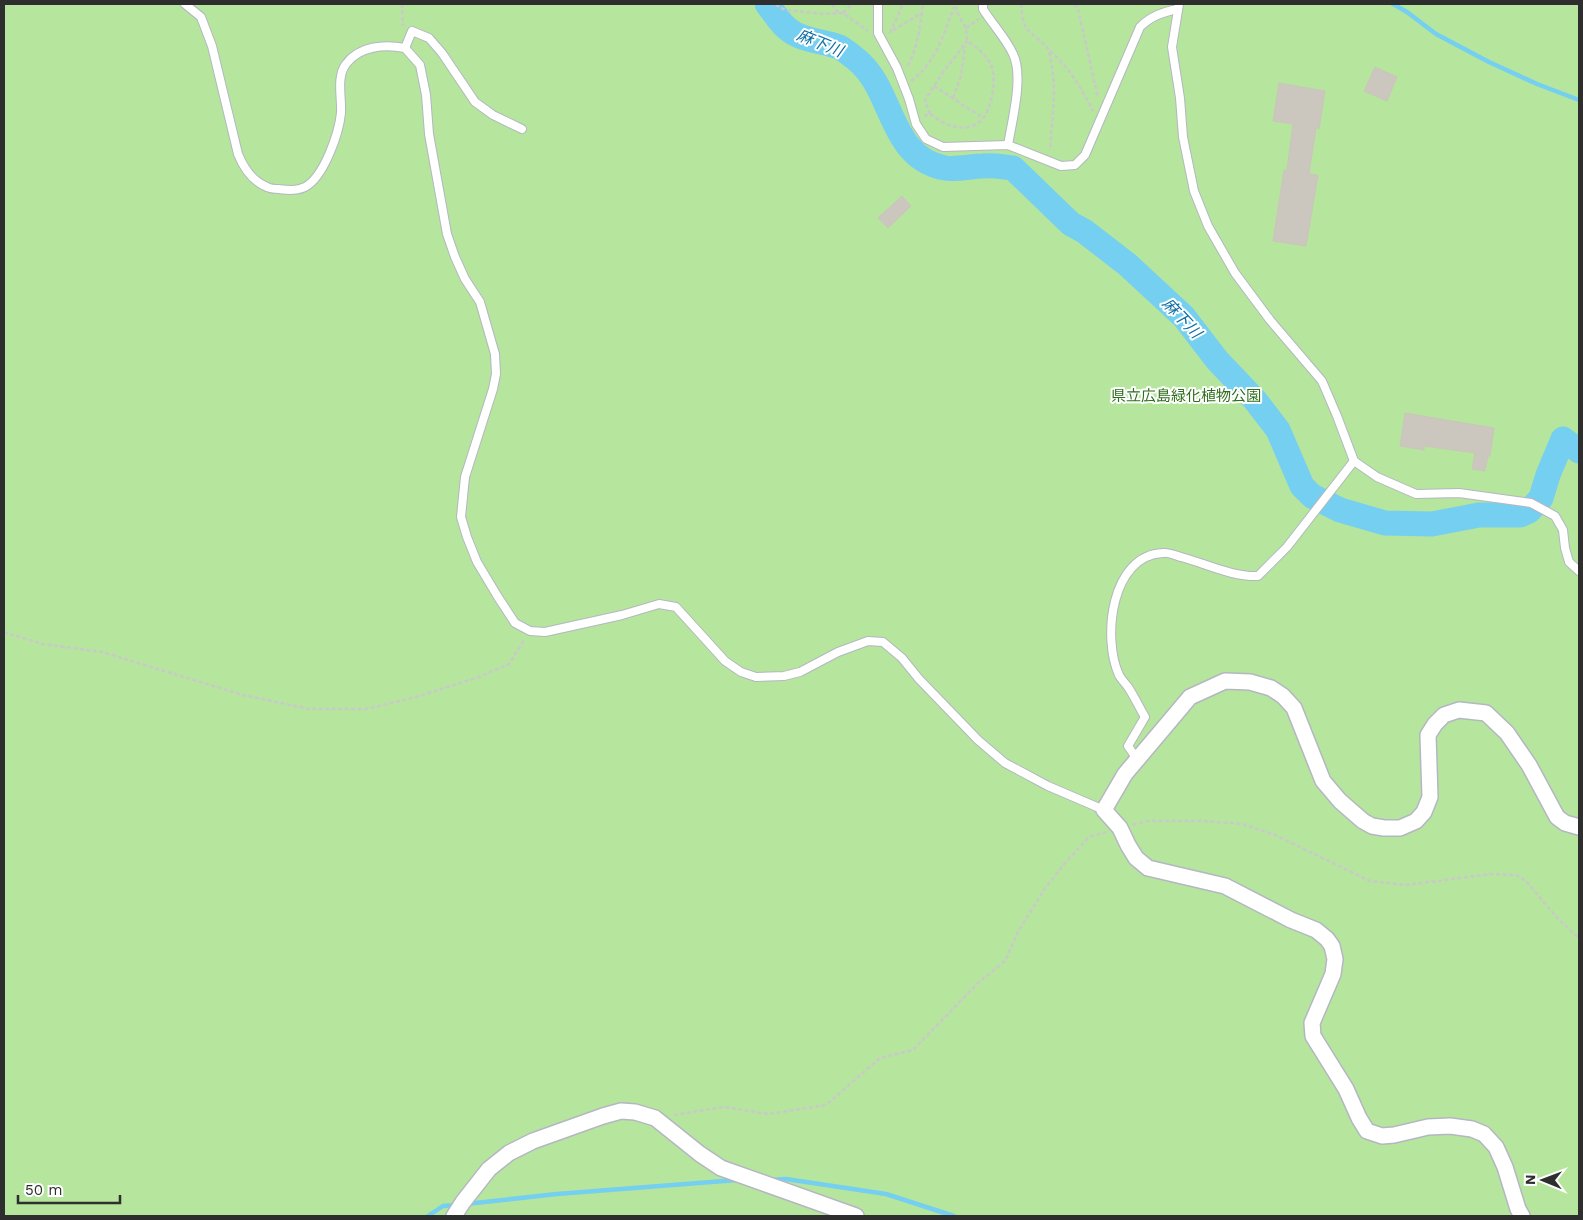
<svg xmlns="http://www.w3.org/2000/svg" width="1583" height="1220" viewBox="0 0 1583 1220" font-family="'Work Sans','Noto Sans JP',sans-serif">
  <rect width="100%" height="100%" fill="#efe9e1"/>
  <rect fill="#b6e59e" x="4" y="4" width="1575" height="1212"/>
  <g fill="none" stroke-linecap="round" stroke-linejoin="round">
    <g stroke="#75cff0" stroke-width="4.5">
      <polyline points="1393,4 1407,12 1436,34 1489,62 1537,84 1579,100"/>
      <polyline points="770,1180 786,1179 886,1194 954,1216"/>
      <polyline points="466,1204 557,1194 737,1180"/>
      <polyline points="428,1216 443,1206 456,1205"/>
    </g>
    <path stroke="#75cff0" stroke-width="25" d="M767 4C774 12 780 24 789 30 803 41 823 41 839 47 845 50 852 56 857 60 894 90 889 158 945 168 957 170 971 166 983 166 993 165 1003 167 1013 168L1071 224 1084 231 1128 265 1184 317 1217 360 1255 400 1278 430 1302 486 1312 496 1340 510 1385 523 1432 524 1479 515H1520L1529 511 1541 498 1548 475 1563 439 1579 451"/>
  </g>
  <g fill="#cbc7bf" stroke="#cbc5ba">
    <polygon points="1375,67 1397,77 1387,101 1364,91"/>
    <polygon points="1279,83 1325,91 1319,129 1316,128 1309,174 1318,175 1306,246 1273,241 1284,170 1287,170 1293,124 1273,121"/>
    <polygon points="902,196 911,206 888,228 878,218"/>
    <polygon points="1405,413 1494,428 1490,456 1488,456 1485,471 1472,469 1475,453 1424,446 1424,450 1400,446"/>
  </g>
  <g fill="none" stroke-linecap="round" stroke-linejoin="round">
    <g stroke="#b4b7c1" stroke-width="10">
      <g id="service">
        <path d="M185 4 201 17 212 46 238 154C244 169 252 181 267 187 271 189 275 189 279 189 288 190 297 191 305 187 324 177 339 133 341 113 342 98 336 77 346 64 359 46 384 44 405 48L420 65 426 95 429 134 447 234 455 257 465 279 480 302 495 354 496 374 493 389 465 477 461 517 467 537 477 562 498 597 515 623 530 631 545 632 622 615 659 604 676 607 725 661 741 672 756 677 784 676 800 672 838 652 868 641 883 642 902 658 919 679 978 740 1005 763 1048 786 1104 810"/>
        <path d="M878 4V33L897 68 909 99 916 124 926 139 943 147 1008 145 1061 166 1075 165 1085 155 1140 27C1151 16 1163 12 1178 9"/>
        <path d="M983 4V9C992 24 1006 38 1013 54 1024 76 1012 121 1008 145"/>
        <polyline points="1179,4 1172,47 1180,98 1183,137 1194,191 1208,226 1235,273 1270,320 1322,381 1337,416 1354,461 1377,477 1416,494 1459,493 1531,503 1544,510 1555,516 1563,530 1565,548 1569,562 1579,571"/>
        <polyline points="405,48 412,31 429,38 442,53 475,102 493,115 522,129"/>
        <path d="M1137 759 1128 746 1145 717C1139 707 1134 696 1128 687 1125 683 1121 679 1119 675 1102 638 1111 555 1163 553 1169 552 1176 556 1181 557 1207 564 1232 577 1258 576L1287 547 1354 461"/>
      </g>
    </g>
    <g stroke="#b4b7c1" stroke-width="18">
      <g id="minor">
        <polyline points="454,1216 463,1202 489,1169 509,1153 533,1141 603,1116 621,1111 635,1112 655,1118 700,1154 721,1168 856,1216"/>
        <polyline points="1522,1216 1518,1209 1505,1167 1496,1147 1484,1134 1472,1129 1450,1126 1428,1127 1394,1135 1382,1136 1367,1131 1359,1118 1346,1089 1313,1036 1312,1023 1333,974 1335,959 1332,946 1327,939 1316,930 1291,920 1225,886 1148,868 1136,858 1128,845 1120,828 1104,810 1125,774 1190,697 1225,681 1250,682 1271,688 1283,696 1294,708 1323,781 1340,801 1363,821 1372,826 1384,828 1400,828 1416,821 1424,812 1430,797 1428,735 1435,724 1444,715 1459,710 1486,713 1507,733 1529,765 1557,817 1565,823 1579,827"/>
      </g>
    </g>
    <g stroke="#c9c9c9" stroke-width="2.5" stroke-dasharray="4 2.5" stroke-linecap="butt">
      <polyline points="402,4 403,26"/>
      <polyline points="776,4 780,8 787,10 823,14 843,13 868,31"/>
      <polyline points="832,4 839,14"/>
      <path d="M1021 4C1022 13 1022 23 1028 30 1034 38 1046 42 1049 52 1058 83 1052 119 1050 150"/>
      <polyline points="1074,4 1078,9 1098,98"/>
      <polyline points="843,13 852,4"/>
      <polyline points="966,28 979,19"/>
      <polyline points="893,30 922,13"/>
      <polyline points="890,33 903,4"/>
      <path d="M1050 51C1069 67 1082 89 1093 111"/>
      <path d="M908 66C918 46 920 26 923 4"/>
      <path d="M911 81C936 63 944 33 954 7"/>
      <polyline points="934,86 983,118"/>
      <polyline points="953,98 961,76 965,46"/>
      <polyline points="930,114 925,100 944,71 967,41"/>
      <path d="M924 116 930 114C957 135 985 134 992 96 994 86 995 74 991 65 986 54 977 48 967 41L966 28 957 12 955 4"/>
      <polyline points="4,632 42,644 102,652 243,695 310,709 366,709 416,697 479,677 509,664 524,640"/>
      <polyline points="1133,825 1146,821 1203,821 1242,824 1275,835 1370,881 1407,885 1490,874 1516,875 1526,881 1559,920 1579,938"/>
      <polyline points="674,1115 724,1107 768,1114 826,1105 880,1058 913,1050 978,983 1005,961 1019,930 1044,890 1064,864 1089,837 1106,832"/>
    </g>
    <use href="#service" stroke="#fff" stroke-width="8"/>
    <use href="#minor" stroke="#fff" stroke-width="15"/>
  </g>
  <g text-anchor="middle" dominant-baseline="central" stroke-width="4" stroke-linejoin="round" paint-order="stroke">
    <g font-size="15" fill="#2c6e1b" stroke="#fff">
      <text x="1186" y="396">県立広島緑化植物公園</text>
    </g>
    <g font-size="16" font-style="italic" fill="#0d6fa3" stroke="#fff">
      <text transform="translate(820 43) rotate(22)">麻下川</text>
      <text transform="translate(1182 318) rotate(47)">麻下川</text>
    </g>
  </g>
  <rect width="1583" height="1220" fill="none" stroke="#2e2e2e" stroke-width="10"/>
  <g transform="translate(1543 1180) rotate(271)" stroke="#ffffff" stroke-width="4" paint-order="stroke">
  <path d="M0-4L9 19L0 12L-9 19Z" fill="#2e2e2e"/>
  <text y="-8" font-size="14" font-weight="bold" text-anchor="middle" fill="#2e2e2e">N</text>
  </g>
  <path d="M18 1195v8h102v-8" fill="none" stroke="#2e2e2e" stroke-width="2.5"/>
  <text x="25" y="1195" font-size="15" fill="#2e2e2e" stroke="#ffffff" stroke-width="4" paint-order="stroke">50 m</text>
</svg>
